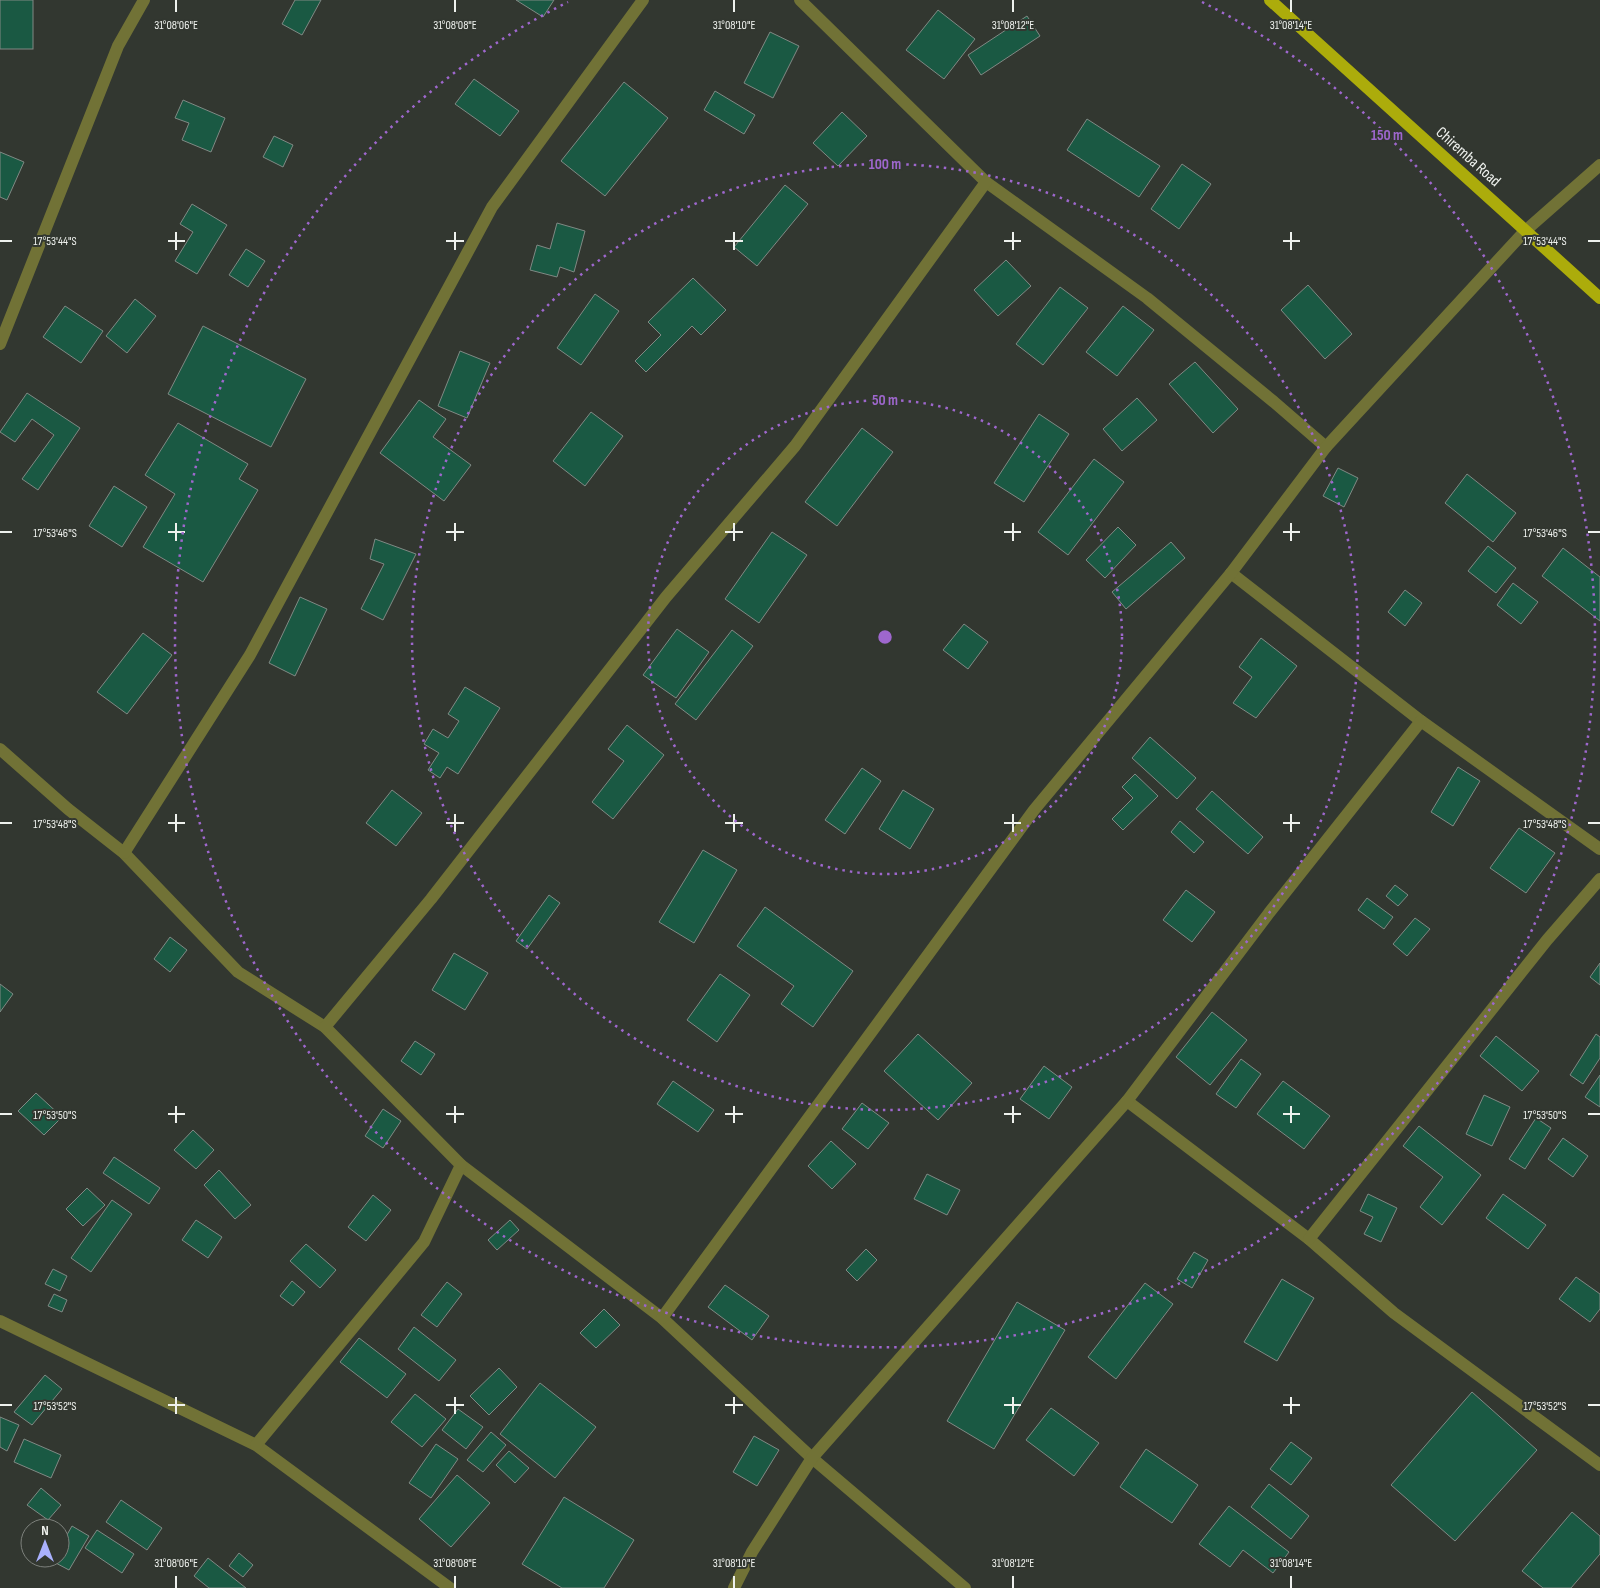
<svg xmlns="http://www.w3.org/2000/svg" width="1600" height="1588" viewBox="0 0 1600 1588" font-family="'Sofia Sans Condensed',sans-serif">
  <rect width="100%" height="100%" fill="#323730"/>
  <g fill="#1a5943" stroke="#808984">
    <rect x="0" y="0" width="33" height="49"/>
    <polygon points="295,0 321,0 302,35 282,24"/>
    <polygon points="516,0 554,0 543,17"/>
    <polygon points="938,10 975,39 944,79 906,50"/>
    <polygon points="1027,16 1040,36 981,75 968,55"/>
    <polygon points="770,32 799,46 773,98 744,83"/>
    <polygon points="474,79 519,111 500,136 455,104"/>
    <polygon points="624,82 668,118 605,196 561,161"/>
    <polygon points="715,91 755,115 744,134 704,110"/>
    <polygon points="183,100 225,118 211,152 182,140 189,123 175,118"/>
    <polygon points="842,112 867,136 838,166 813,143"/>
    <polygon points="1087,119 1160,166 1139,197 1067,150"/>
    <polygon points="274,136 293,145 283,167 263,157"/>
    <polygon points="0,152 24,162 7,200 0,197"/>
    <polygon points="1182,164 1211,184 1179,229 1151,209"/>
    <polygon points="785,185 808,204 757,266 734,247"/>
    <polygon points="192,204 227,225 197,274 175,261 193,232 180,224"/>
    <polygon points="557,223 585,231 574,272 560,267 557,277 530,270 537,245 550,249"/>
    <polygon points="246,249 265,261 248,287 229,275"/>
    <polygon points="1006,260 1031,286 998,316 974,290"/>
    <polygon points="693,278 726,310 701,335 692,326 646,372 635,361 661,335 648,322"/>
    <polygon points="1308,285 1352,334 1325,359 1281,310"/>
    <polygon points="1060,287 1088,308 1043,365 1016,344"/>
    <polygon points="595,294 619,311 581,365 557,348"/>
    <polygon points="135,299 156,316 127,353 106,336"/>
    <polygon points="65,306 103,331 81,363 43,337"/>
    <polygon points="1123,306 1154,330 1117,376 1086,352"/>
    <polygon points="203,326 306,379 271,447 168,394"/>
    <polygon points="460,351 490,363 467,418 438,406"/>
    <polygon points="1195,362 1238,409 1213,433 1169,384"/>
    <polygon points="27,393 80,428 38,490 22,479 54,435 32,419 15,442 0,432"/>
    <polygon points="1137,398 1157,420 1122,451 1103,429"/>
    <polygon points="419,400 446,419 433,437 471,465 444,501 380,453"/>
    <polygon points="591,412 623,436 585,486 553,461"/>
    <polygon points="1039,414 1069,434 1024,502 994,483"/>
    <polygon points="178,423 248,464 239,479 258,490 203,582 143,547 175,494 145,475"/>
    <polygon points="862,428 893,452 837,526 805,502"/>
    <polygon points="1094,459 1124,482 1068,555 1038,532"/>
    <polygon points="1338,468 1358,478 1344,507 1323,496"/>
    <polygon points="1467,474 1516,513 1493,542 1445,503"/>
    <polygon points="114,486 147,507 122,547 89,526"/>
    <polygon points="1118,527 1136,545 1105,578 1086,560"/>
    <polygon points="772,532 807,555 759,623 725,599"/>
    <polygon points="375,539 416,554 383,620 361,609 384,564 370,559"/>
    <polygon points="1171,542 1185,558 1126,609 1112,592"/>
    <polygon points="1488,546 1516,568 1496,593 1468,571"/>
    <polygon points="1563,548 1600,577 1600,621 1542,576"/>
    <polygon points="1513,583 1538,602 1521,624 1497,605"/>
    <polygon points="1405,590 1422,603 1405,626 1388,612"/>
    <polygon points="300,597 327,609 295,676 269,663"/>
    <polygon points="964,624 988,642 968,669 943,650"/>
    <polygon points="677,629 709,652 676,698 643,675"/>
    <polygon points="732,630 753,646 696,720 675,704"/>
    <polygon points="143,633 172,655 127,714 97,692"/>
    <polygon points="1261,638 1297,666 1256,718 1233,703 1252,677 1239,667"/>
    <polygon points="465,687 500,708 458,774 447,767 440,778 428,770 439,753 424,744 433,729 448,738 459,721 448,714"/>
    <polygon points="627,725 664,755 613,819 592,802 624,761 608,749"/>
    <polygon points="1150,737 1196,778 1177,799 1132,758"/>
    <polygon points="1458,767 1480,781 1453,826 1431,812"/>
    <polygon points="862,768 881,781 845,834 825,820"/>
    <polygon points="1135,774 1158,796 1123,830 1112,819 1133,798 1122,787"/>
    <polygon points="392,790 422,813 396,846 366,823"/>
    <polygon points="903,790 934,809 910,849 879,829"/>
    <polygon points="1212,791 1263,837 1248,854 1196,809"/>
    <polygon points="1180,821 1204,842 1194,853 1171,832"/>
    <polygon points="1519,828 1555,853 1526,893 1490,868"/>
    <polygon points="703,850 737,870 694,943 659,922"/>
    <polygon points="1395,885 1408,895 1398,906 1386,896"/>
    <polygon points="1186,890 1215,912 1192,942 1163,920"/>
    <polygon points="549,895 560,903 527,949 516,941"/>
    <polygon points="1367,898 1393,917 1384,929 1358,910"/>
    <polygon points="765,907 853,971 813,1027 781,1004 794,986 737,946"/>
    <polygon points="1415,918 1430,929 1407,956 1393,944"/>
    <polygon points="170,937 187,950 170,972 154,959"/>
    <polygon points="454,953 488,973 465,1010 432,990"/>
    <polygon points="1600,963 1600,985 1590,977"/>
    <polygon points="720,974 750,995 717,1042 687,1020"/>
    <polygon points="0,984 13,994 0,1012"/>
    <polygon points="1212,1012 1247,1040 1210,1085 1176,1057"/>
    <polygon points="918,1034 972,1083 938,1120 884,1071"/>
    <polygon points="1596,1034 1600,1037 1600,1058 1583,1084 1570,1075"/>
    <polygon points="1496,1036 1539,1071 1522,1091 1480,1056"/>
    <polygon points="415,1041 435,1054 421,1075 401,1061"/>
    <polygon points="1241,1059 1261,1074 1236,1108 1216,1094"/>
    <polygon points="1044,1066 1072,1087 1049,1119 1020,1099"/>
    <polygon points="1600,1075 1600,1107 1585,1097"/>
    <polygon points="673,1081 714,1110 698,1132 657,1104"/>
    <polygon points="1283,1081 1330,1116 1304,1149 1257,1114"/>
    <polygon points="36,1093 62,1117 44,1135 18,1111"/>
    <polygon points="1484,1095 1510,1107 1492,1146 1466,1134"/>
    <polygon points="862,1103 889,1123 868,1149 842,1129"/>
    <polygon points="383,1109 401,1121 383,1148 365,1136"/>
    <polygon points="1536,1118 1551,1128 1525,1169 1509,1159"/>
    <polygon points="1419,1126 1481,1175 1442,1225 1420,1207 1443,1177 1403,1146"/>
    <polygon points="193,1130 214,1150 196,1169 174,1150"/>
    <polygon points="1563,1138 1588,1156 1573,1177 1548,1159"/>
    <polygon points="831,1141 856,1164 832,1189 808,1166"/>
    <polygon points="114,1157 160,1188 149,1204 103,1173"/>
    <polygon points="219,1170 251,1205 235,1219 204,1185"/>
    <polygon points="927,1174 960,1190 947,1215 914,1199"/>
    <polygon points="87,1188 105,1205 83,1226 66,1209"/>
    <polygon points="1368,1194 1397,1208 1381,1242 1364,1234 1373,1217 1360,1211"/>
    <polygon points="1503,1194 1546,1225 1528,1249 1486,1218"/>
    <polygon points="373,1195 391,1210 366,1241 348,1227"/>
    <polygon points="112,1200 132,1214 91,1272 71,1258"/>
    <polygon points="196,1220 222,1237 208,1258 182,1240"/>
    <polygon points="510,1220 519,1230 497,1250 488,1240"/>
    <polygon points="306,1244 336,1270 320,1288 290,1261"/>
    <polygon points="866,1249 877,1260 857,1281 846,1270"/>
    <polygon points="1194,1252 1208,1260 1192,1288 1177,1279"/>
    <polygon points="53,1269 67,1276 60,1291 45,1284"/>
    <polygon points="1576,1277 1600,1294 1600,1309 1590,1322 1559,1299"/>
    <polygon points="1282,1279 1314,1298 1277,1361 1244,1342"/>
    <polygon points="292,1281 305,1292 293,1306 280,1296"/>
    <polygon points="447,1282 462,1294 437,1327 421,1315"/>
    <polygon points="1145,1283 1173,1304 1116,1379 1088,1357"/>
    <polygon points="725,1285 769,1316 752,1340 708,1307"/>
    <polygon points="54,1294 67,1300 62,1312 48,1306"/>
    <polygon points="1017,1302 1065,1330 994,1449 947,1421"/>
    <polygon points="604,1309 620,1325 596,1348 580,1333"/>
    <polygon points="414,1327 456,1360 439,1381 398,1349"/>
    <polygon points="359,1338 406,1374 387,1398 340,1362"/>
    <polygon points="499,1368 517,1387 489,1415 470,1396"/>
    <polygon points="45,1375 62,1389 32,1425 14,1412"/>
    <polygon points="540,1383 596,1427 555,1478 500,1434"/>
    <polygon points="1472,1392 1537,1450 1455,1541 1391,1485"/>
    <polygon points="415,1394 446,1419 422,1447 391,1422"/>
    <polygon points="1051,1408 1099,1443 1074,1476 1026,1440"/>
    <polygon points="458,1409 483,1427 466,1449 442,1430"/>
    <polygon points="0,1417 19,1425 7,1451 0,1447"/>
    <polygon points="491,1432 506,1445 483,1472 467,1460"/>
    <polygon points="754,1436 779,1450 757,1486 733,1472"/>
    <polygon points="24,1439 61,1455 51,1478 14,1462"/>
    <polygon points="1291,1442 1312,1458 1291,1485 1270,1469"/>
    <polygon points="436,1444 458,1459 431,1498 409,1483"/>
    <polygon points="1146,1449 1198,1485 1172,1523 1120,1487"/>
    <polygon points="509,1451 529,1468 515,1483 496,1465"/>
    <polygon points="457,1475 490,1503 451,1547 419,1519"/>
    <polygon points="1269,1484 1309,1516 1291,1539 1251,1507"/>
    <polygon points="41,1488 61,1505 48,1520 27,1505"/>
    <polygon points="564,1497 634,1540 604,1588 562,1588 522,1564"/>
    <polygon points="121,1500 162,1528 147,1550 106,1522"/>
    <polygon points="1229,1506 1289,1552 1273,1573 1243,1550 1230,1567 1199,1544"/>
    <polygon points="1572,1512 1600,1536 1600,1554 1571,1588 1543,1588 1522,1571"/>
    <polygon points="72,1526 89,1536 69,1570 52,1561 54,1558 60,1558 60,1547"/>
    <polygon points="97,1530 134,1554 122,1573 85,1548"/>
    <polygon points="239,1553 253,1565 243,1577 229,1566"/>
    <polygon points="208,1558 246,1588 209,1588 194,1576"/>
  </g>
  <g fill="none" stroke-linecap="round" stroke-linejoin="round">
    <g stroke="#717236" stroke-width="12">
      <polyline points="800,0 986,182 1147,298 1274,402 1326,447"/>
      <polyline points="0,344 118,46 144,0"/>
      <polyline points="1231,573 1421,721 1600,849"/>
      <polyline points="0,749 68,809 124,853 238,972 325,1027 461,1165 662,1318 812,1458 965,1588"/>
      <polyline points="124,853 250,655 492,207 643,0"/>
      <polyline points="325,1027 431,899 666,597 795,446 986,182"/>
      <polyline points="1127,1101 1309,1239 1394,1313 1600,1465"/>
      <polyline points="1309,1239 1547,940 1600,879"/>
      <polyline points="662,1318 1034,810 1231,573 1326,447 1525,231 1600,165"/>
      <polyline points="0,1321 256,1445 450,1588"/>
      <polyline points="256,1445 424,1242 461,1165"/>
      <polyline points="734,1588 752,1552 812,1458 1127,1101 1269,913 1421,721"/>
    </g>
    <polyline stroke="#acac0b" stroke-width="12" points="1270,0 1600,298"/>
  </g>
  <path fill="none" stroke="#eef1ed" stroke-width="2" d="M176 0V12M455 0V12M734 0V12M1013 0V12M1291 0V12M176 232V250M455 232V250M734 232V250M1013 232V250M1291 232V250M0 241H12M168 241H185M446 241H464M725 241H743M1004 241H1021M1283 241H1300M1588 241H1600M176 523V541M455 523V541M734 523V541M1013 523V541M1291 523V541M0 532H12M168 532H185M446 532H464M725 532H743M1004 532H1021M1283 532H1300M1588 532H1600M176 814V832M455 814V832M734 814V832M1013 814V832M1291 814V832M0 823H12M168 823H185M446 823H464M725 823H743M1004 823H1021M1283 823H1300M1588 823H1600M176 1106V1123M455 1106V1123M734 1106V1123M1013 1106V1123M1291 1106V1123M0 1114H12M168 1114H185M446 1114H464M725 1114H743M1004 1114H1021M1283 1114H1300M1588 1114H1600M176 1397V1414M455 1397V1414M734 1397V1414M1013 1397V1414M1291 1397V1414M0 1405H12M168 1405H185M446 1405H464M725 1405H743M1004 1405H1021M1283 1405H1300M1588 1405H1600M176 1576V1588M455 1576V1588M734 1576V1588M1013 1576V1588M1291 1576V1588"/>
  <g fill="none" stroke="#9e67cd" stroke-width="2.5" stroke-dasharray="2.5 5">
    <circle cx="885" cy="637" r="237"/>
    <circle cx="885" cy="637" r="473"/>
    <path d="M1202 2A710 710 0 1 1 568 2"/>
  </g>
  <g text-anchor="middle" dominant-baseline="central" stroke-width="4" stroke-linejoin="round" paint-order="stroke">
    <g font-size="16" fill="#eef1ed" stroke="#323730">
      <text transform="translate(1468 157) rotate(42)">Chiremba Road</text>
    </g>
  </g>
  <g font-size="12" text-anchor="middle" fill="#eef1ed" stroke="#323730" stroke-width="4" stroke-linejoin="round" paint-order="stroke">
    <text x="176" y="29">31°08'06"E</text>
    <text x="455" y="29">31°08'08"E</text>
    <text x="734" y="29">31°08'10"E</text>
    <text x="1013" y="29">31°08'12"E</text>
    <text x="1291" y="29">31°08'14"E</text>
    <text x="55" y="245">17°53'44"S</text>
    <text x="1545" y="245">17°53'44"S</text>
    <text x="55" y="537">17°53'46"S</text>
    <text x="1545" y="537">17°53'46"S</text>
    <text x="55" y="828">17°53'48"S</text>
    <text x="1545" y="828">17°53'48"S</text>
    <text x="55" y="1119">17°53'50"S</text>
    <text x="1545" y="1119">17°53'50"S</text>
    <text x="55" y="1410">17°53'52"S</text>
    <text x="1545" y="1410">17°53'52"S</text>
    <text x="176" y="1567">31°08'06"E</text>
    <text x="455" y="1567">31°08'08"E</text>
    <text x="734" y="1567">31°08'10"E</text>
    <text x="1013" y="1567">31°08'12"E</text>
    <text x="1291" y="1567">31°08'14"E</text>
  </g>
  <circle cx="885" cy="637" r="8" fill="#9e67cd" stroke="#323730" stroke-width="2.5"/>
  <g font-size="15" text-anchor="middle" font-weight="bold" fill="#9e67cd" stroke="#323730" stroke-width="4" stroke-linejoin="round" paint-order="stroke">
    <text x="1387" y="140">150 m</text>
    <text x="885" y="169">100 m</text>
    <text x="885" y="405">50 m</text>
  </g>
  <g transform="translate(45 1543)"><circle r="24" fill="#323730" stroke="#7d817c"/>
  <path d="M0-4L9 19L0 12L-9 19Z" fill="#a9b0fc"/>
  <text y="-8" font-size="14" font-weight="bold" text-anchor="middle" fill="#eef1ed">N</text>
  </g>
</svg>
